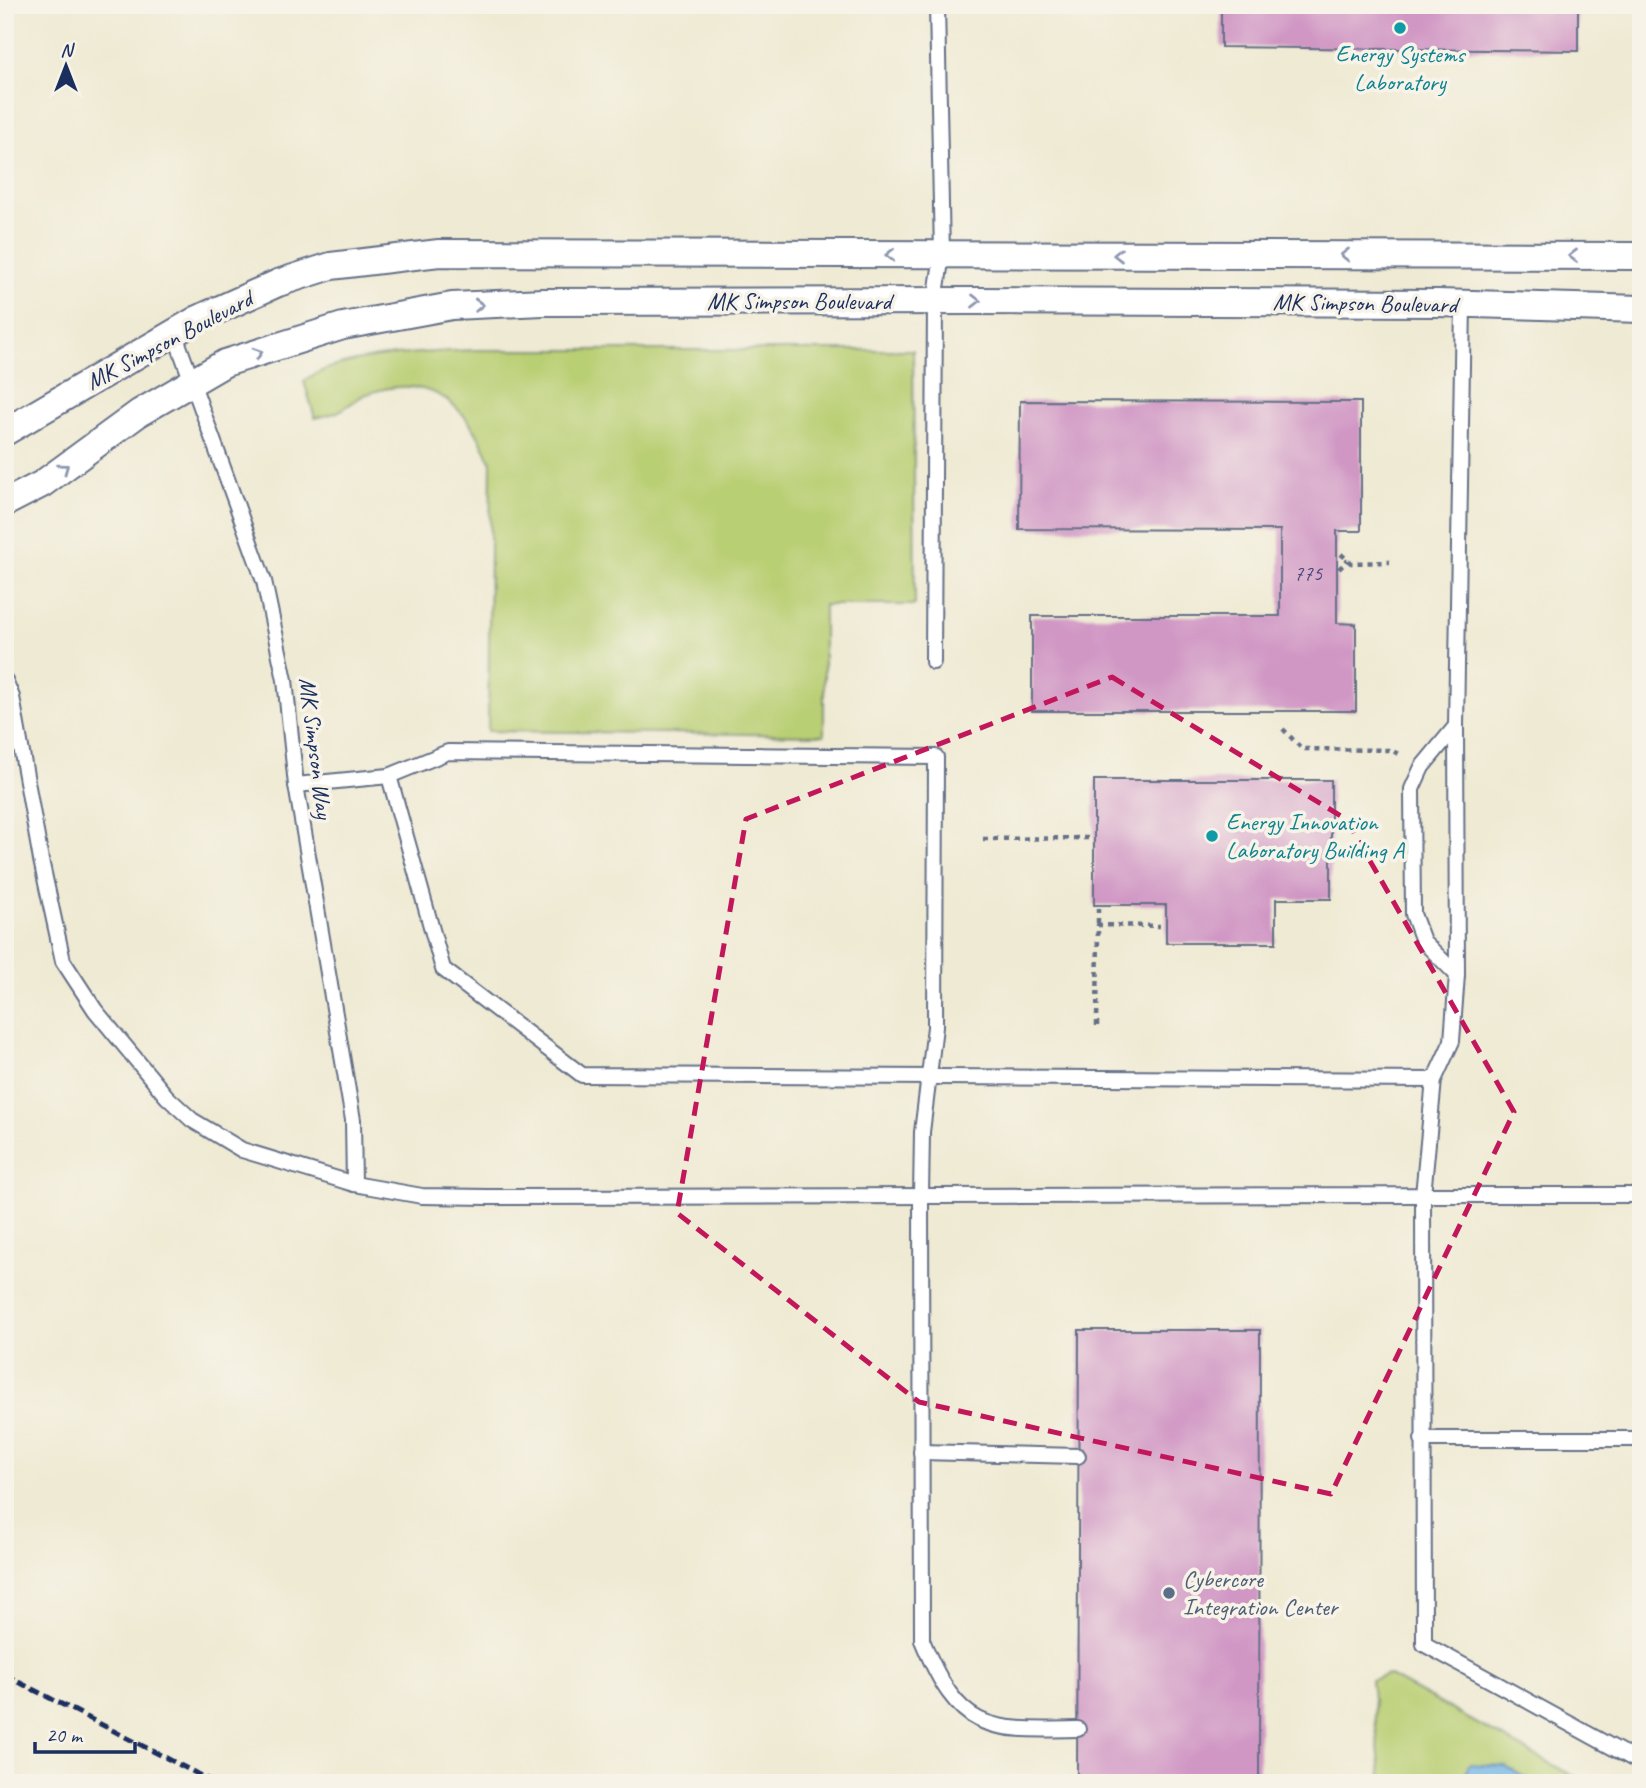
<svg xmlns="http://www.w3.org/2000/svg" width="1646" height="1788" viewBox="0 0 1646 1788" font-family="Caveat,sans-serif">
  <rect width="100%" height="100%" fill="#f7f3e8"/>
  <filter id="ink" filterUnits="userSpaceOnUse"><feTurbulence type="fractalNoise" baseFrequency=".0143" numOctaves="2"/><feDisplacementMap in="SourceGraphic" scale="14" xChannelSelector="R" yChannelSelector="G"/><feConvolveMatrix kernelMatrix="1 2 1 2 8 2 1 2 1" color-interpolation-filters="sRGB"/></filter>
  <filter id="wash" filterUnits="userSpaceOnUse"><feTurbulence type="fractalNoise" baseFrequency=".00686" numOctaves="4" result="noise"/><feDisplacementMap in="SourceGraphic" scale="28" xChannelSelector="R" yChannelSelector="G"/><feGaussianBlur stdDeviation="1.57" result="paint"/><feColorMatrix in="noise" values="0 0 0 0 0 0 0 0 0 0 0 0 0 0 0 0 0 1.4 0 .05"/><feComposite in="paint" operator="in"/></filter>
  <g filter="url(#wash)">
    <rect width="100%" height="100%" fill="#efead3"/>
    <g fill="#b9cf73" stroke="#6a7f68" stroke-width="2">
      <path d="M475 350H913L915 605H824V735L488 731 491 462C467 404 429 370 364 395 356 399 349 406 341 410 333 415 323 416 315 418L304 381C338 354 431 352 475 350Z"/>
      <polygon points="1388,1675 1586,1783 1382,1783 1371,1680"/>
    </g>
    <polygon fill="#72b5e7" stroke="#4672a2" stroke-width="2" points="1469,1764 1504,1766 1536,1783 1462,1783"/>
    <g id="blocks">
      <g fill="#d096c4">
        <polygon points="1016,5 1578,5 1578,51 1221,47 1221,10"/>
        <polygon points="1020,401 1361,402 1361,531 1337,531 1337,623 1356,624 1356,711 1032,711 1032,616 1280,616 1280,530 1019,529"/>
        <polygon points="1094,780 1331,780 1331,899 1276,899 1276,943 1166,943 1166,905 1094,905"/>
        <polygon points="1079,1330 1260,1330 1259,1783 1077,1783"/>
      </g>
    </g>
  </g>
  <g filter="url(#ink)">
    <use href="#blocks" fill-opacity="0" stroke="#657087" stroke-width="2"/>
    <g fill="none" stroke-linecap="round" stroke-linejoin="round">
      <g stroke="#657087" stroke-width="18">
        <g id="lane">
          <polyline points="174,332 264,581 285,680 296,785 353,1120 354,1184"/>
          <polyline points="933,662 935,301 942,255 937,5"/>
          <polyline points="5,680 12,697 41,860 63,961 95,1010 167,1097 192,1120 242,1150 354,1184 422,1196 487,1197 1423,1195 1434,1080"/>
          <polyline points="1456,726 1422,767 1412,789 1413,914 1423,941 1457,975"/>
          <polyline points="389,776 443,969 582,1075 1434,1080 1452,1041 1457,975 1456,726 1463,304"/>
          <path d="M296 785 389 776 448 752 936 757 935 1027 922 1132 921 1196 922 1640C960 1732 985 1731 1078 1729"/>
          <polyline points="1641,1195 1423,1195 1424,1644 1641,1763"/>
          <polyline points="1422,1439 1641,1439"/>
          <polyline points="921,1452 1078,1456"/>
        </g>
      </g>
      <g stroke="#657087" stroke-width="30">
        <g id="street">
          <polyline points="5,432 198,319 278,283 331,266 439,253 1641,256"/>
          <polyline points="5,503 42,484 139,413 225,363 343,326 452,306 543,302 975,301 1438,303 1641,309"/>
        </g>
      </g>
      <g stroke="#657087" stroke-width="4.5" stroke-dasharray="5 5" stroke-linecap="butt">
        <polyline points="1341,554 1351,563 1390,562"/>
        <polyline points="1339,569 1348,560"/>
        <polyline points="1283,729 1302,749 1391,750 1402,756"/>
        <polyline points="983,839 1090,838"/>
        <polyline points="1098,908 1098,925"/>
        <polyline points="1097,1026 1098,925 1160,926"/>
      </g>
      <use href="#lane" stroke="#fff" stroke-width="14"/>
      <use href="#street" stroke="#fff" stroke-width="26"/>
      <polyline stroke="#1b2f5e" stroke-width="5" stroke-dasharray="10 5" stroke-linecap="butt" points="5,1675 215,1783"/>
    </g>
    <defs><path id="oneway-chevron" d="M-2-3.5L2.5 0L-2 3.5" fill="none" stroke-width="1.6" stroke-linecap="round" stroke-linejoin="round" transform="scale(1.75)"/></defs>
    <g stroke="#8d97ae">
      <use href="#oneway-chevron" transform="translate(890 255) rotate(180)"/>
      <use href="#oneway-chevron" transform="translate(1118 255) rotate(-180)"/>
      <use href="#oneway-chevron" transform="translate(1345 255) rotate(-180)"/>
      <use href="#oneway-chevron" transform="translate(1573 256) rotate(-180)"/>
      <use href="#oneway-chevron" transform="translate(976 301)"/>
      <use href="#oneway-chevron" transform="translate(479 305) rotate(-2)"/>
      <use href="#oneway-chevron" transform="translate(258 353) rotate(-18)"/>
      <use href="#oneway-chevron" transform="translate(64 468) rotate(-36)"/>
    </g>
  </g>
  <path fill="none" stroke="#c2185b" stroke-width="5" stroke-dasharray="14 9" stroke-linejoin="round" d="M1112 677 1346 819 1514 1112 1331 1494 919 1402 677 1213 746 819Z"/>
  <g fill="#0f9aa8" stroke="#f7f3e8" stroke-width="2.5">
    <circle cx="1400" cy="28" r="7"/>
    <circle cx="1212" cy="836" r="7"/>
  </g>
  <circle fill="#5c6f8a" stroke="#f7f3e8" stroke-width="2.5" cx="1169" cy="1593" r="7"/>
  <g text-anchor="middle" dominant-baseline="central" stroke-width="7" stroke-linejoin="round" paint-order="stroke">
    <g font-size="21" fill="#484978">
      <text x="1308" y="573">775</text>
    </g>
    <g font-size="24" fill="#0d838f" stroke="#f7f3e8">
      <text x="1400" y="54">Energy Systems<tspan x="1400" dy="28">Laboratory</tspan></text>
      <text x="1226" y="822" text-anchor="start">Energy Innovation<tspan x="1226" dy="28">Laboratory Building A</tspan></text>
    </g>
    <g font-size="24" fill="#1b2f5e" stroke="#f7f3e8">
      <text x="799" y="301">MK Simpson Boulevard</text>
      <text transform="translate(1365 303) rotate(1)">MK Simpson Boulevard</text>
      <text transform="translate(169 340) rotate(-28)">MK Simpson Boulevard</text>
      <text transform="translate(316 748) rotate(83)">MK Simpson Way</text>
    </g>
    <g font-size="24" fill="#4e5e75" stroke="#f7f3e8" text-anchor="start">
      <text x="1183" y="1579">Cybercore<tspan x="1183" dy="28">Integration Center</tspan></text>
    </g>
  </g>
  <rect width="1646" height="1788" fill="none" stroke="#f7f3e8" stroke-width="28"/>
  <g transform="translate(66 66)" stroke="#f7f3e8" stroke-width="5" paint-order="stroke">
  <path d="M0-5L12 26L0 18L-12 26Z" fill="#1b2f5e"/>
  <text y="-10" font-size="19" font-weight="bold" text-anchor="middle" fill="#1b2f5e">N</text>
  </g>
  <path d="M35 1742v10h100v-10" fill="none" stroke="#1b2f5e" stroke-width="3.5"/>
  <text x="46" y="1742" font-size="21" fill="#1b2f5e" stroke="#f7f3e8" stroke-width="5" paint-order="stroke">20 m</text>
</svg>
